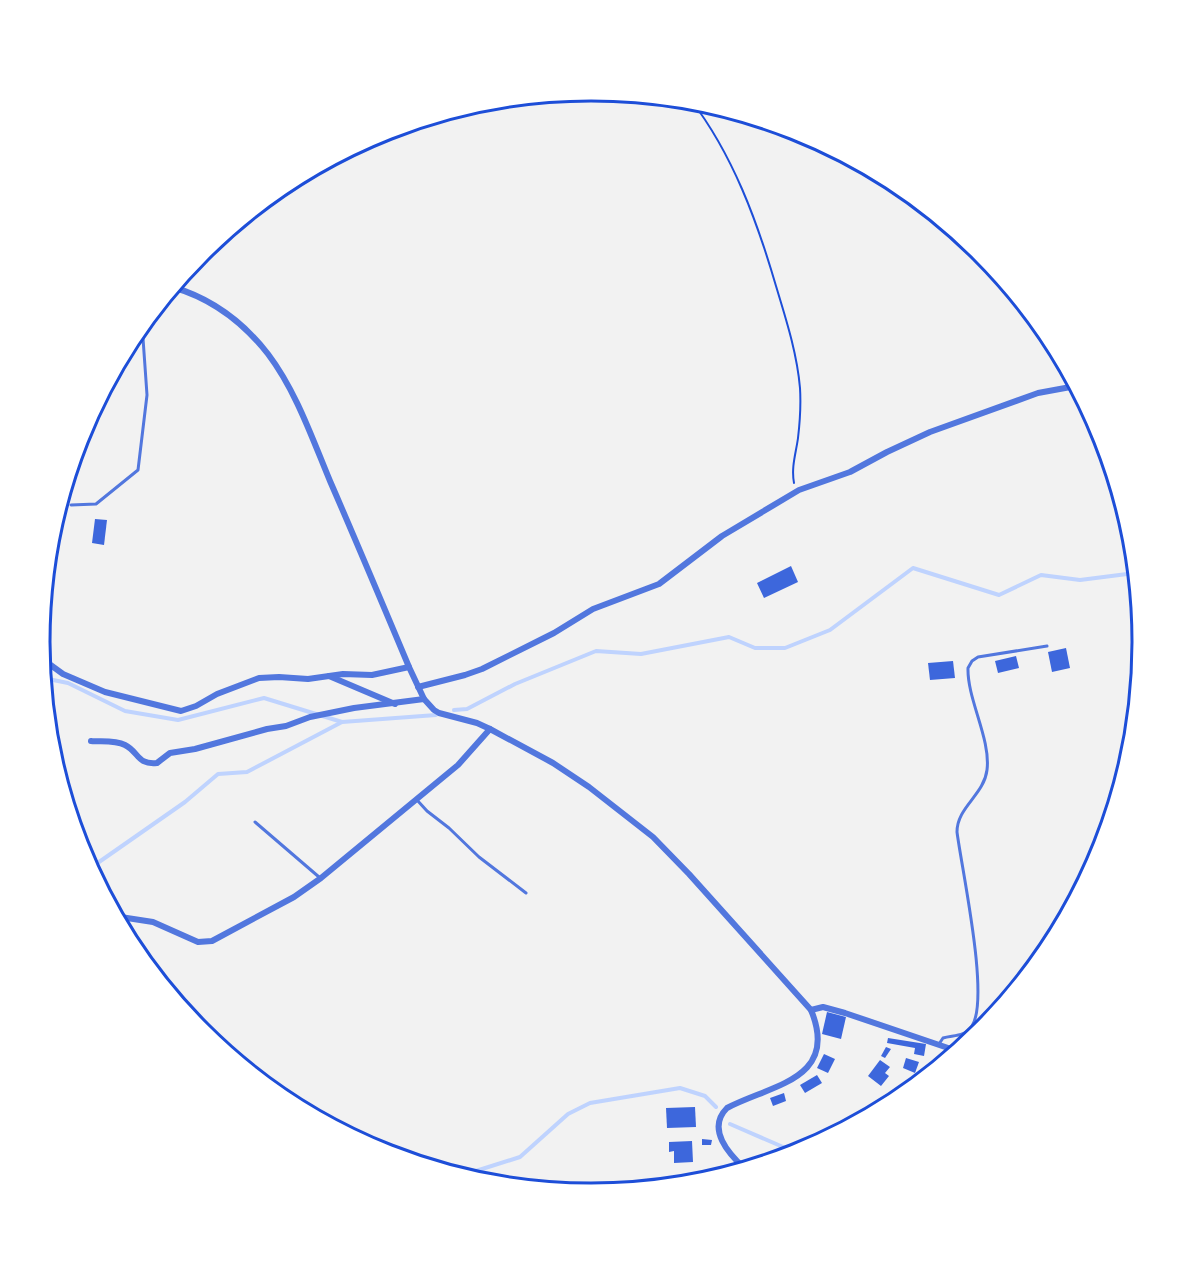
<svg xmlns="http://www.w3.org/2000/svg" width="1181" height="1284" viewBox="0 0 1181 1284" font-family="'Alegreya Sans',sans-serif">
  <rect width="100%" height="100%" fill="#f2f2f2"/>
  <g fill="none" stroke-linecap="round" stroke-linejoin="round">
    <g stroke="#bfd3fe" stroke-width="4">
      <polyline points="43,678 68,683 125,711 178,720 264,698 342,722"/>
      <polyline points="454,710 467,709 515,684 596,651 641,654 729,637 755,648 785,648 830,630 913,568 999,595 1041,575 1080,580 1135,573"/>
      <polyline points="89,869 185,802 218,774 247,772 342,722 436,715"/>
      <polyline points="730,1124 797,1153"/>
      <polyline points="460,1176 520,1157 568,1114 590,1103 680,1088 705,1096 716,1107"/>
    </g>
  </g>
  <g fill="#3d67dc">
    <polygon points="95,519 107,520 104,545 92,543"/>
    <polygon points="791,566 798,582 764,598 757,583"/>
    <polygon points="1066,648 1070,668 1052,672 1048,652"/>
    <polygon points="1016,656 1019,668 998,673 995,661"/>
    <polygon points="953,661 955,678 930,680 928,663"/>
    <polygon points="827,1012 846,1017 841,1039 822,1034"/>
    <polygon points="888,1038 926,1044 924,1056 914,1054 915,1048 887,1043"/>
    <polygon points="886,1047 891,1049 885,1058 881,1056"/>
    <polygon points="824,1054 835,1059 828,1073 817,1068"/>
    <polygon points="906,1058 919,1062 915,1073 903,1068"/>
    <polygon points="880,1060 890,1067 885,1073 889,1076 881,1086 868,1076"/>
    <polygon points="817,1075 822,1083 805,1093 800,1085"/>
    <polygon points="784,1093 786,1101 773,1106 770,1098"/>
    <polygon points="695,1107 696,1127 667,1128 666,1108"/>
    <polygon points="702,1139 712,1140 711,1145 702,1145"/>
    <polygon points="692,1141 693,1162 674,1163 674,1151 669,1152 669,1142"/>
  </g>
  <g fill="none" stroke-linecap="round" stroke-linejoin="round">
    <path stroke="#1d4ed8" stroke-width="2" d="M691 100C733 155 757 221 776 286 786 319 797 353 800 388 801 404 800 421 798 438 796 453 791 467 794 483"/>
    <g stroke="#5277de" stroke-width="3">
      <polyline points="71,505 96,504 138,470 147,395 142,324"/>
      <polyline points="417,800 427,811 449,828 479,857 526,893"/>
      <polyline points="255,822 319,877"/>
      <path d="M939 1044 943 1038C954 1035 965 1037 972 1026 990 998 962 871 957 832 957 807 984 795 987 770 991 739 967 699 968 668L972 661 978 657 1047 646"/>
    </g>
    <g stroke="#5277de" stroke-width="6">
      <path d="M172 287C211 298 243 322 268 354 296 391 312 438 330 481 357 543 383 605 409 667L424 699 434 710 439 713 477 723 490 729 553 763 589 787 653 837 689 874 811 1010C840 1080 770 1085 727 1108 706 1129 729 1154 745 1169"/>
      <polyline points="41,658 63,674 105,692 181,711 196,706 217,694 259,678 279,677 308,679 343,674 372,675 409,667"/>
      <polyline points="329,676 395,704"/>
      <polyline points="418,687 465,675 482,669 554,633 593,609 659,584 722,536 799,490 850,472 887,452 930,432 1038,393 1076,386"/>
      <path d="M91 741C101 742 115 740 125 745 139 752 137 765 157 763L170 753 195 749 267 729 286 726 310 717 354 708 424 699"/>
      <polyline points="114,916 153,922 198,942 212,941 294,897 321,878 458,765 490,729"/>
      <polyline points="811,1010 823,1007 845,1013 957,1051"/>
    </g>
  </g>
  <path d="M0 0H1181V1284H0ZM50 642a541 541 0 1 1 1082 0a541 541 0 1 1-1082 0Z" fill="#fff" fill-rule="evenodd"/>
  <path fill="none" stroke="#1d4ed8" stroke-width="3" d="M50 642a541 541 0 1 1 1082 0a541 541 0 1 1-1082 0Z"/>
</svg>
